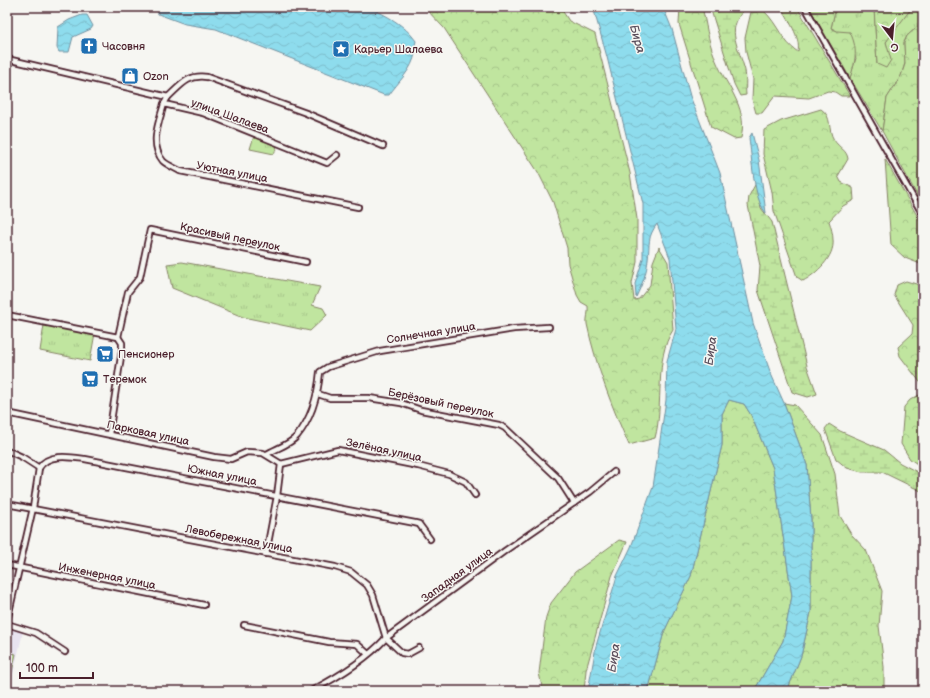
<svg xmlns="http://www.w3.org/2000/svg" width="930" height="698" viewBox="0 0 930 698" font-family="'Balsamiq Sans',sans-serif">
  <defs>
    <pattern id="grass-tufts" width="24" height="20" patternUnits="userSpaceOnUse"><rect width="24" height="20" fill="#c0e59f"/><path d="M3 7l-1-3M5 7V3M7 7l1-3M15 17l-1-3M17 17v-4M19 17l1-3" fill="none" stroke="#a6c489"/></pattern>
    <pattern id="forest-crowns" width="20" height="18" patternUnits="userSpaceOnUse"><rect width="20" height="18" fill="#c0e59f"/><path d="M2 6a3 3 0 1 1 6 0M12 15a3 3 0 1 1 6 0" fill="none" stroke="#a6c489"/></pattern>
    <pattern id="wetland-marsh" width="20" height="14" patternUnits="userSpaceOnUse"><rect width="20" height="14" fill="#c0e59f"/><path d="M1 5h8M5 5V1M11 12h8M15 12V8" fill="none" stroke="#a6c489"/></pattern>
    <pattern id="water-waves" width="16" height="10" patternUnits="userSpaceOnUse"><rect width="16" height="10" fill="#8edced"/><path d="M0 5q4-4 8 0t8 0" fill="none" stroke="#7cbccb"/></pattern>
  </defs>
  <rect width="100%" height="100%" fill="#f6f6f2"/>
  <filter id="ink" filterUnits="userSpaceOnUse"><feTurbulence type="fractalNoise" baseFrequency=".025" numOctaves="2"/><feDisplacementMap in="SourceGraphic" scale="8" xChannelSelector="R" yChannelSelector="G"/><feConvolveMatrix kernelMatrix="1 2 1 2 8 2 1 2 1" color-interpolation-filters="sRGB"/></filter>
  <g filter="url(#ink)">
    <polygon fill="#e8e3ef" points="7,628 23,632 12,679 8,684"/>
    <g fill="url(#grass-tufts)" stroke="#858265">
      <path d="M836 7H874L877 64 890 60 886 42C895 29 905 7 923 7V26L917 27 907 36 904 42 905 63 901 76 887 98 882 131 850 78 856 58 837 31 831 28Z"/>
      <polygon points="254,136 277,146 274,154 250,149"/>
      <polygon points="182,262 320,287 312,305 323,308 327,315 310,331 243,317 172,288 167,264"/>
      <polygon points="44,325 95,333 90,361 40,351"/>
    </g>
    <g fill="url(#forest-crowns)" stroke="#858265">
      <path d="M424 7H560L569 21 595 34 630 173 637 219V262L632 283 634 300 639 299 650 285 653 262 659 247 668 262 673 330C654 358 664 405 655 438L629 445C613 410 595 363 587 324 586 319 589 312 588 306L581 302 577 295 568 264 567 248 553 202 538 172 444 28Z"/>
      <path d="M680 7H702C706 23 708 40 714 55 723 83 749 106 741 138L734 139 711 127 679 24Z"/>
      <path d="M781 7H797L850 96H841L835 92 828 91 809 98 775 96 762 113H756L752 99 753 79 746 52 745 38 751 12 764 11C778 24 782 42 798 52 801 37 788 20 781 7Z"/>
      <path d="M809 7H836L831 28 837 31 850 32C858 49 856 60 850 78Z"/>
      <polygon points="874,7 916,7 910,10 886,42 891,60 886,68 877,64"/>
      <polygon points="923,26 923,206 882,131 887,98 901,76 905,64 904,43 907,36 917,27"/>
      <path d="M821 109C833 117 827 129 834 140 839 148 847 150 848 159L838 176 841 182 853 188 854 200 843 206 829 221C831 227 833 234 833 240 835 257 816 274 803 281L797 277 774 211 772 192 763 154 764 130 781 121Z"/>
      <polygon points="885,159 923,226 923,265 905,258 891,245"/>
      <polygon points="906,281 923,286 923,386 900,356 898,347 912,334 913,325 894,295 897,285"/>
      <polygon points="923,393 923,468 910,459 901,444 904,407 910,400"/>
      <polygon points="729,400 744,404 751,415 773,468 792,596 783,641 754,691 648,691 664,632 691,576 722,445 722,414"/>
      <polygon points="784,403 795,405 822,435 835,474 840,516 851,534 866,550 882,591 879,626 884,667 884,691 787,691 801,656 811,612 811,520 807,465"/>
      <polygon points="619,540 627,542 612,576 586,670 584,691 543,691 539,673 546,617 551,603 575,572"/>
    </g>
    <g fill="url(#wetland-marsh)" stroke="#858265">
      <path d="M710 7H747C725 28 737 43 744 67 747 75 745 86 746 95L740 96 734 84Z"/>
      <polygon points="756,183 761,208 772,222 807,366 817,394 808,397 792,392 758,290 760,266 748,205 749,196"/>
      <polygon points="829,424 840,431 884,450 900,463 923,475 923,492 882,472 862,472 847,468 836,459 825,429"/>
    </g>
    <polygon fill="#c0e59f" stroke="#858265" points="7,652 16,654 10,680 7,679"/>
    <g fill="url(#water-waves)" stroke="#73909f">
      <path d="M157 7H369C387 16 404 24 416 41 414 46 416 49 415 53 413 69 398 82 389 95H384L216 29 185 24 158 14Z"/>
      <path d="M593 7H663L672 29 690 96 720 173 753 323 771 374 784 403 807 465 811 520V612L801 656 787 691H754L783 641 792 596 773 468 751 415 744 404 729 400 722 414V445L691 576 664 632 648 691H588L596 646 617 576 631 547 653 487 666 400 667 361 676 329 670 258 657 224C647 238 650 242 648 259 647 272 642 285 636 297L635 284 643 259V204L607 57Z"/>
      <polygon points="82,15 87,15 93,26 91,29 73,37 69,52 59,52 57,48 58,27 69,20"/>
      <path d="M752 133 759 160 766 213C753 199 752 157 749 138Z"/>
    </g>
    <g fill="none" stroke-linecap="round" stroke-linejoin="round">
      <g stroke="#4a1f2b" stroke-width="8">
        <g id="minor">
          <polyline points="805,7 923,215"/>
          <polyline points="7,59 168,97 164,104 203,113 327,163 337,155"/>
          <path d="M168 97C181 85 188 74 207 77L306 113 383 146"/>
          <path d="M164 104C159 122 149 144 163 161 167 165 175 168 180 171L358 207"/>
          <polyline points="7,315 118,337 122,343 122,350 109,434"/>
          <polyline points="118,337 128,292 140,277 150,230 306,262"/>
          <polyline points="318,394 330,398 369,398 401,403 421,410 499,425 505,428 558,478 574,503"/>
          <polyline points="7,413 214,457 231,459 247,452 263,453 281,464"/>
          <path d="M11 452 22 457 39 468C48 453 70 457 85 459L415 523 419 524 430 539"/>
          <path d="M267 454C275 449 291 444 297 436 312 418 318 394 320 372L328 367 380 351 514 329 549 327"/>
          <polyline points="281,464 338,450 418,466 449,474 466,482 475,495"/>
          <polyline points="7,504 335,567 351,572 367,585 373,595 386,638 402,653 408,654 419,648"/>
          <polyline points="266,554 277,496 281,464"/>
          <polyline points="7,565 204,605"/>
          <polyline points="7,621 33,508 39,468"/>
          <polyline points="7,624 36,633 65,652"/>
          <polyline points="244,625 329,642 357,644 368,654"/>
          <path d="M311 691C338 677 366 660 386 638L506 550 590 492 614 472"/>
        </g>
      </g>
      <use href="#minor" stroke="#f6f6f2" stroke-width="4.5"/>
    </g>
  </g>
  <defs>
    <g id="church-square" transform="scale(0.9)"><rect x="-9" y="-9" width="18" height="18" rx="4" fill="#1f6fb2" stroke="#f6f6f2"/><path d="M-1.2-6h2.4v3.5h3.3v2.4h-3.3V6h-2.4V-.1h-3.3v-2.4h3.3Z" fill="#fff"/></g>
    <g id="sight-square" transform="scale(0.9)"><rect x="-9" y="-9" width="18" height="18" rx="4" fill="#1f6fb2" stroke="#f6f6f2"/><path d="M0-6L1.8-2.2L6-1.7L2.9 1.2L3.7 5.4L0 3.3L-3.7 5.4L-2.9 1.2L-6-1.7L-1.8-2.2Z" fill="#fff"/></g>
    <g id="shop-square" transform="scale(0.9)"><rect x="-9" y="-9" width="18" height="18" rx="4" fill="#1f6fb2" stroke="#f6f6f2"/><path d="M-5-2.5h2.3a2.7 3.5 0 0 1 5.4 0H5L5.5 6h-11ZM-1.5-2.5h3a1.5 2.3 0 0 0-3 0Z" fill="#fff"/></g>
    <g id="supermarket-square" transform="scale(0.9)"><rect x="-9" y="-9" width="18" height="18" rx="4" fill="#1f6fb2" stroke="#f6f6f2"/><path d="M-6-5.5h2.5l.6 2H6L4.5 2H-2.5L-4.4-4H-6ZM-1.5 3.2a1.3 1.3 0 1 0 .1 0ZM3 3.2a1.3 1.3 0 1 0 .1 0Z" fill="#fff"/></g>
  </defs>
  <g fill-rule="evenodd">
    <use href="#church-square" x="89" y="46"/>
    <use href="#sight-square" x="341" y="49"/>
    <use href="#shop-square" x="130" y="76"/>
    <use href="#supermarket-square" x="105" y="354"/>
    <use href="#supermarket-square" x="90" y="379"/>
  </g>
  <g text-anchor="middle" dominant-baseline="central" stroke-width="3" stroke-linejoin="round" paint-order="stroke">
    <g font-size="11" fill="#4a1f2b" stroke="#f6f6f2" text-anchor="start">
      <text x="102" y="46">Часовня</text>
      <text x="354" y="49">Карьер Шалаева</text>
      <text x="143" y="76">Ozon</text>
      <text x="118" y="354">Пенсионер</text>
      <text x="103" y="379">Теремок</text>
    </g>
    <g font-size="11" fill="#4a1f2b" stroke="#f6f6f2">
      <text transform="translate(230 116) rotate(20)">улица Шалаева</text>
      <text transform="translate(232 172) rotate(11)">Уютная улица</text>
      <text transform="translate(230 237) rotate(12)">Красивый переулок</text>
      <text transform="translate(431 333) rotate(-9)">Солнечная улица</text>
      <text transform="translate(441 403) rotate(12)">Берёзовый переулок</text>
      <text transform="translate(148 433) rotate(12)">Парковая улица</text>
      <text transform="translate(384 450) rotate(12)">Зелёная улица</text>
      <text transform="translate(222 475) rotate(11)">Южная улица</text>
      <text transform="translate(239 539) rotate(11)">Левобережная улица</text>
      <text transform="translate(457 575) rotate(-36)">Западная улица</text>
      <text transform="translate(107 576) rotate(11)">Инженерная улица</text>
    </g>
    <g font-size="12" font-style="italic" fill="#5b4e5c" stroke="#f6f6f2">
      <text transform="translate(637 39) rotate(74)">Бира</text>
      <text transform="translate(711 351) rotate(-82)">Бира</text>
      <text transform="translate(614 658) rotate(-81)">Бира</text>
    </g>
  </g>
  <rect width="930" height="698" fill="none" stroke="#f6f6f2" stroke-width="24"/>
  <rect x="12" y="12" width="906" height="674" fill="none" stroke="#4a1f2b" stroke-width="1.5" filter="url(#ink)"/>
  <g transform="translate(892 38) rotate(164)" stroke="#f6f6f2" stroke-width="3" paint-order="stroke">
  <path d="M0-3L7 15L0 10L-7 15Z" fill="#4a1f2b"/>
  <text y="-6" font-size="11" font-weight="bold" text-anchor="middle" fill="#4a1f2b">С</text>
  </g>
  <path d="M20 672v6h73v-6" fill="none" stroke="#4a1f2b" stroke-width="2"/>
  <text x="26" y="672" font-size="12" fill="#4a1f2b" stroke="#f6f6f2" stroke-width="3" paint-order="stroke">100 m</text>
</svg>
